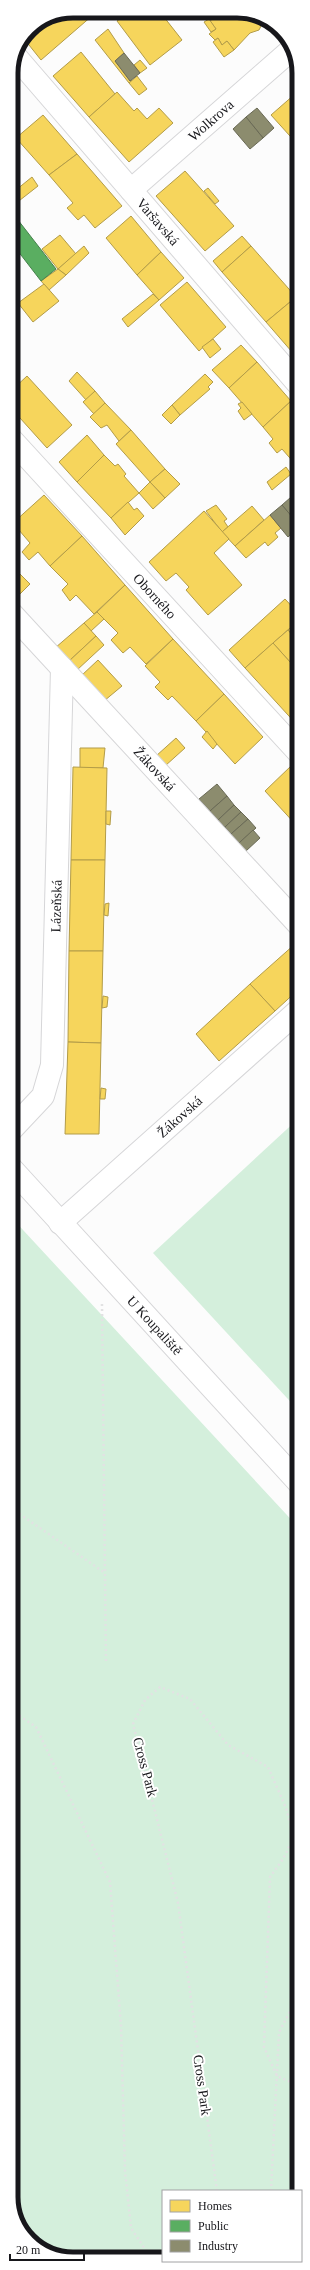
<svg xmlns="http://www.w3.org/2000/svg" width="310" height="2270" viewBox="0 0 310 2270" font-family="'Times New Roman',serif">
  <rect width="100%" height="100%" fill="#fcfcfc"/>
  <g fill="#d4efdc">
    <polygon points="299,1118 299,1411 153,1253"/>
    <polygon points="11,1217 299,1528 299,2191 163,2191 163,2258 57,2257 26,2238 11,2201"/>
  </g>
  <g fill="#f6d55c" stroke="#b39c48">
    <polygon points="73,11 90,11 93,15 41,60 25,40 29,29"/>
    <polygon points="129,12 160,12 182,40 150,65 117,21"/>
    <polygon points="220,13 253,13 262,24 259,30 250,33 234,50 227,41 222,45 218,38 215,40 209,34 216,29 210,21"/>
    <polygon points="209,19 216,29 211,32 204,22"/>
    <polygon points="108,29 124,53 115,61 132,81 129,83 95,40"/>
    <polygon points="218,38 222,45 227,41 234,50 224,57 213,42"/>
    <polygon points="81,52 115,94 89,117 53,76"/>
    <polygon points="140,60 147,68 140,73 134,65"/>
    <polygon points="137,76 147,89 139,95 129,83"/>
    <polygon points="117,92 134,111 137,108 147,119 159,108 173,123 129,162 89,117"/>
    <polygon points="295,94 299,98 299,146 271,115"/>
    <polygon points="43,115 77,154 49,175 16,138"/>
    <polygon points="77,154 122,206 95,228 84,215 78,220 67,208 73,203 49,175"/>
    <polygon points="185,171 234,226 205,251 156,196"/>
    <polygon points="32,177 38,186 15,204 11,199 11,194"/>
    <polygon points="208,188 219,201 215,204 204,191"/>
    <polygon points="131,216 161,252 137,275 106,238"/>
    <polygon points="60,235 76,254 58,269 42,249"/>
    <polygon points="242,236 251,246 222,272 213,261"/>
    <polygon points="84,246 89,253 66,275 58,269"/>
    <polygon points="251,246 296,297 266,322 222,272"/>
    <polygon points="161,252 184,278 159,300 137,275"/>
    <polygon points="58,269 66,275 49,290 41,281"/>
    <polygon points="187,282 226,327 199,351 160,305"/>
    <polygon points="44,284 59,301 33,322 18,303"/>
    <polygon points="153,294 159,300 128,327 122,319"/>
    <polygon points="11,295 18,303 11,309"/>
    <polygon points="296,297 299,301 299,360 266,322"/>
    <polygon points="213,339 221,349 210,358 202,347"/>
    <polygon points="241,345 257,362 229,388 212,370"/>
    <polygon points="11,353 20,363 11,372"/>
    <polygon points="257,362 291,401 263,427 229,388"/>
    <polygon points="77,372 95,391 87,401 69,381"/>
    <polygon points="205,374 213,382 208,387 210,389 180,415 172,405"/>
    <polygon points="27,376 72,425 47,448 11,408 11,391"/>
    <polygon points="95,391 105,403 94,414 83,402"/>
    <polygon points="291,401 299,410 299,463 296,465 282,449 277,453 269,443 273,439 263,427"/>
    <polygon points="242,402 252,414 244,420 238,411 241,408 238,404"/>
    <polygon points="105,403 131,430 119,441 107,425 101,428 90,417"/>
    <polygon points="172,405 180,415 171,424 162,415"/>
    <polygon points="131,430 165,469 150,482 116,444"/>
    <polygon points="87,435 104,455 77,482 59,462"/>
    <polygon points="104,455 115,466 118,464 126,474 124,476 139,493 111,518 77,482"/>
    <polygon points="286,467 291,474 272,490 267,482"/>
    <polygon points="165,469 180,484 165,498 150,482"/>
    <polygon points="150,482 165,498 153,509 139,493"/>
    <polygon points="44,495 82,536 50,566 38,552 29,560 22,552 30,543 13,523"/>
    <polygon points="128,502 134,510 137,508 144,516 125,535 111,518"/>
    <polygon points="216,505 227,519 224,521 228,527 222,532 206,511"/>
    <polygon points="252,506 264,520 235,546 222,532"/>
    <polygon points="204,511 229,539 214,553 242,585 208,615 186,590 189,587 176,573 166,581 149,562"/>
    <polygon points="270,515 281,528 275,533 278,537 268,546 265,542 246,558 235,546"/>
    <polygon points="82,536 125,585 94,614 76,595 70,601 62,590 68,584 50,566"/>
    <polygon points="12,554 16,559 11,565 11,555"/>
    <polygon points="20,574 30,584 12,602 11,582"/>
    <polygon points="125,585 173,639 146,664 130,647 123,653 111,640 118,633 97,612"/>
    <polygon points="285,599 299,614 299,620 245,668 229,650"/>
    <polygon points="97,612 104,619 91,631 84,623"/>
    <polygon points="299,620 299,643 288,630"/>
    <polygon points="84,623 96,636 68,662 55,648"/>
    <polygon points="288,630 299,643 299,672 273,643"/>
    <polygon points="96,636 104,645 77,670 68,662"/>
    <polygon points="173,639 224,694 196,721 172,696 168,700 155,687 160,682 145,666"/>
    <polygon points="273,643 299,672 299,727 245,668"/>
    <polygon points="98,660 122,686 104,701 81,676"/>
    <polygon points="224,694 263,737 235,764 196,721"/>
    <polygon points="207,731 217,744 213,749 202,737"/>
    <polygon points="176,738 185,748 165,766 156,756"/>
    <polygon points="80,748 105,748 103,768 80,768"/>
    <polygon points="291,766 299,775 299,824 297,826 265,791"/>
    <polygon points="73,767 107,768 105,860 71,860"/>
    <polygon points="106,811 111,811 110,825 106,824"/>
    <polygon points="71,860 105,860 103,951 69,951"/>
    <polygon points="109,903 108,916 104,915 105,904"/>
    <polygon points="295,944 299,947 299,989 275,1011 250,984"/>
    <polygon points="69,951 103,951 101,1043 68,1042"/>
    <polygon points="250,984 275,1011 219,1061 196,1034"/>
    <polygon points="103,996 108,997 107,1007 102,1008"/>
    <polygon points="68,1042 101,1043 99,1134 65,1134"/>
    <polygon points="101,1088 106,1089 105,1099 100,1099"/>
  </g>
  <polygon fill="#5aae61" stroke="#46814c" points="11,211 56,269 41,281 11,242"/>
  <g fill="#8c8c6e" stroke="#696955">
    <polygon points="124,53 140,73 130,81 115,61"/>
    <polygon points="257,108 274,128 263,138 246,117"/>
    <polygon points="246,117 263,138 250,149 233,129"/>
    <polygon points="299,490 299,519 296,522 282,505"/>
    <polygon points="282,505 299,525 299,527 288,537 270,515"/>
    <polygon points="217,784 227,796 210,811 199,799"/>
    <polygon points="227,796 234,805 218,820 210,811"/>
    <polygon points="234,805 241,812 225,827 218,820"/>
    <polygon points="241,812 248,819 231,834 225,827"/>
    <polygon points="248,819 256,828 239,843 231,834"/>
    <polygon points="253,830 260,838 246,851 239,843"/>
  </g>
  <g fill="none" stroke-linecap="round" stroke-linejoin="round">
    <g stroke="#d6d6d8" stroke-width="24">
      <g id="minor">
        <path id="s1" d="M17 58 299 385"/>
        <path id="s2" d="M131 190 291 50"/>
        <path id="s3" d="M11 439 299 753"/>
        <path id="s4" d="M11 613 299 925"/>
        <path id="s5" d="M11 1130 43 1096 52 1065 62 668"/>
        <path id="s6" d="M11 1168 299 1483"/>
        <path id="s7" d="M60 1223 299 1010"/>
      </g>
    </g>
    <g stroke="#e2e2e3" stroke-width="2.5" stroke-dasharray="2 3" stroke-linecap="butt">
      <polyline points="102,1304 106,1663"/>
      <polyline points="11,1508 105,1573"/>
      <polyline points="11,1710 36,1727 110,1882 121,2026 125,2171 131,2228 151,2258"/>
      <polyline points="217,2191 178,1903 133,1724 145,1700 160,1687 190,1699 228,1745 268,1767 286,1808 294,1837 283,1859 270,1877 264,2047 277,2076 293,2083 299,2082"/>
      <polyline points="271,2191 279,2032 299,1995"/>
    </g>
    <use href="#minor" stroke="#fff" stroke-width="22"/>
  </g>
  <g text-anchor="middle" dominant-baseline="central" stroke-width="4" stroke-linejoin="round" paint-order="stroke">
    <g font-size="14" fill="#17171b" stroke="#fff">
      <text stroke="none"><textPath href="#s2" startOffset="106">Wolkrova</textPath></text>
      <text stroke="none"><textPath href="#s1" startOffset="216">Varšavská</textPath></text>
      <text stroke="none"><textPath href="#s3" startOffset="213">Oborného</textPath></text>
      <text stroke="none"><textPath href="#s4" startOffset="212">Žákovská</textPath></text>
      <text stroke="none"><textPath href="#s5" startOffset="238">Lázeňská</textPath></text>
      <text stroke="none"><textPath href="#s7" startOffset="160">Žákovská</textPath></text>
      <text stroke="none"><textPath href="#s6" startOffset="213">U Koupaliště</textPath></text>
      <text transform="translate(145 1767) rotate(75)">Cross Park</text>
      <text transform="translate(202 2085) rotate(82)">Cross Park</text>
    </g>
  </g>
  <path d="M0 0H310V2270H0ZM73 18H237A55 55 0 0 1 292 73V2197A55 55 0 0 1 237 2252H73A55 55 0 0 1 18 2197V73A55 55 0 0 1 73 18Z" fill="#fff" fill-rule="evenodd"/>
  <path fill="none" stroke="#17171b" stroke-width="5" d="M73 18H237A55 55 0 0 1 292 73V2197A55 55 0 0 1 237 2252H73A55 55 0 0 1 18 2197V73A55 55 0 0 1 73 18Z"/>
  <rect x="162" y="2190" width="140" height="72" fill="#ffffff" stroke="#a2a2a4"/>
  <rect x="170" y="2200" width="20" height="12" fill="#f6d55c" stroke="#a2a2a4"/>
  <text x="198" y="2210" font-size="12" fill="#17171b">Homes</text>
  <rect x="170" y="2220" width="20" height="12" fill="#5aae61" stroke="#a2a2a4"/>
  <text x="198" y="2230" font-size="12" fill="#17171b">Public</text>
  <rect x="170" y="2240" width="20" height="12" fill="#8c8c6e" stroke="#a2a2a4"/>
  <text x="198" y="2250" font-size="12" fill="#17171b">Industry</text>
  <path d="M10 2254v6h74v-6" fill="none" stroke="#17171b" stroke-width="2"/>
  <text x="16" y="2254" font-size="12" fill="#17171b" stroke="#ffffff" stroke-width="3" paint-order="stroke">20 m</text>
</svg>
